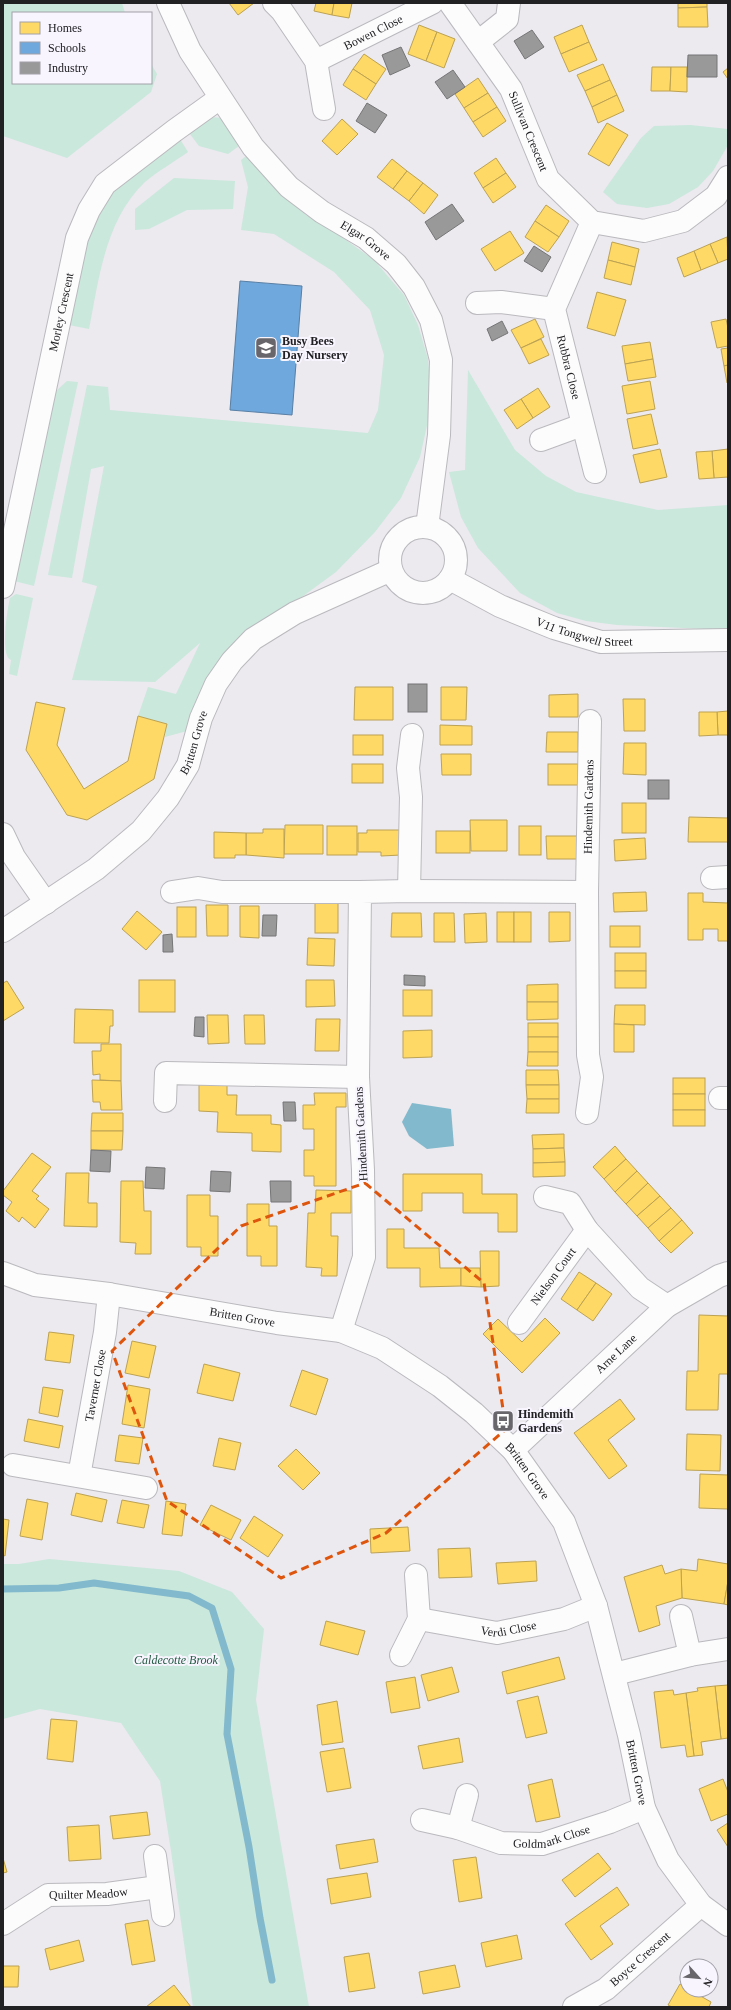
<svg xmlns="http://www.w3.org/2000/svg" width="731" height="2010" viewBox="0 0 731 2010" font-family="Georgia,serif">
  <rect width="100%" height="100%" fill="#ece9ef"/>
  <g fill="#cae8dc">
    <polygon points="3,3 122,3 125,13 13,13 13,83 151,83 151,64 157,74 151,92 67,158 3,136"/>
    <polygon points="211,117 222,118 243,143 228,154 199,146 187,130"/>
    <polygon points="690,125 728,129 728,145 713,171 698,187 669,204 647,208 617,204 603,192 641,138 654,126"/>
    <path d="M178 136 188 152C174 162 158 171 145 182 105 220 99 279 89 329L69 325 90 229 107 197 132 170Z"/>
    <polygon points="250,153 276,189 306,215 339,235 374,260 404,295 418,325 428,359 430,382 428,421 420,457 401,498 375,532 336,572 295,602 266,618 230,647 187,731 165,737 167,724 138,716 148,687 176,694 200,643 155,682 72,680 97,586 82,582 104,466 91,469 72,578 48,575 87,385 108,387 110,410 368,433 378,410 384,355 370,310 334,272 274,234 241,230 248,187 241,160"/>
    <polygon points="174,178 235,181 233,209 187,210 149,229 135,230 135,209"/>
    <polygon points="468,370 515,450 546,476 576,492 658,510 728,505 728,630 617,625 586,621 557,613 520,593 478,548 461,517 449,472 465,470"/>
    <polygon points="67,381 78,382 34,586 14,581 54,393"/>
    <path d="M16 594 33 598 17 676 9 674 11 660C0 656 7 611 10 598Z"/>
    <polygon points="49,1559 179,1571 232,1592 264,1629 256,1700 309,2007 193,2007 171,1851 160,1781 121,1723 40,1709 3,1719 3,1564 19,1564"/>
  </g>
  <polygon fill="#82b9cc" points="412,1103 451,1109 454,1146 427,1149 409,1136 402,1122"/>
  <g fill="#ffd966" stroke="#bca252">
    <polygon points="229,3 254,3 238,15"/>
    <polygon points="316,3 334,3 332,15 314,11"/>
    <polygon points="334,3 352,3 349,18 332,15"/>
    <polygon points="678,3 707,3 707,7 678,8"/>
    <polygon points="707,7 708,27 678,27 678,8"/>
    <polygon points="419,25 437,32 426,61 408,54"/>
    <polygon points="582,25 589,42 561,54 554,37"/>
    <polygon points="437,32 455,39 444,68 426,61"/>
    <polygon points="589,42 597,60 569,72 561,54"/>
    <polygon points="364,54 386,69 376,84 353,69"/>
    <polygon points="603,64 610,80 585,91 577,75"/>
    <polygon points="652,67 671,67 670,91 651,91"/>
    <polygon points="671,67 687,67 687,92 670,91"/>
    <polygon points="728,68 728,79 723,72"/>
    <polygon points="353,69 376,84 366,100 343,85"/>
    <polygon points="478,78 488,93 464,108 455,94"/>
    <polygon points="610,80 617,95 592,107 585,91"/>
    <polygon points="488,93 497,107 473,122 464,108"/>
    <polygon points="617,95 624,111 598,123 592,107"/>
    <polygon points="497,107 506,121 483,137 473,122"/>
    <polygon points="342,119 358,134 337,155 322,141"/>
    <polygon points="607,123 628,135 609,166 588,154"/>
    <polygon points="496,158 506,173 483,188 474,173"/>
    <polygon points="392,159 407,171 393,189 377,177"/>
    <polygon points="407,171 423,183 409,201 393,189"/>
    <polygon points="506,173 516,187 493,203 483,188"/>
    <polygon points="423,183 438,195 424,214 409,201"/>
    <polygon points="546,205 569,221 559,237 535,221"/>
    <polygon points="535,221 559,237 548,252 525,237"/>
    <polygon points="510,231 524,253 495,271 481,249"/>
    <polygon points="727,237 728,259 718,263 710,244"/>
    <polygon points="612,242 639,249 635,267 608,260"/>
    <polygon points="710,244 718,263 701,270 694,251"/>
    <polygon points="694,251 701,270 684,277 677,258"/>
    <polygon points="608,260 635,267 631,285 604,278"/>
    <polygon points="597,292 626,300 615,336 587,328"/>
    <polygon points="535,319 544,337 521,348 511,330"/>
    <polygon points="726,319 728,328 728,346 717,348 711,322"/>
    <polygon points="541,339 549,355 529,364 521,348"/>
    <polygon points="650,342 653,359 625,364 622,346"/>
    <polygon points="728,348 728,365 724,366 721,349"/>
    <polygon points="653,359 656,377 628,381 625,364"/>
    <polygon points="728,365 728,383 727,383 724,366"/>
    <polygon points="650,381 655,409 627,414 622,386"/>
    <polygon points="538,388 550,407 533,418 521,399"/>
    <polygon points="521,399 533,418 517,429 504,410"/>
    <polygon points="651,414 658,444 633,449 627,419"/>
    <polygon points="660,449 667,477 640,483 633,455"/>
    <polygon points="728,449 728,477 714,478 712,451"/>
    <polygon points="712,451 714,478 699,479 696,452"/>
    <polygon points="355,687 393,687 393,720 354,720"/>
    <polygon points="441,687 467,687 466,720 441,720"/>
    <polygon points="578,694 578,717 549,717 549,695"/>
    <polygon points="623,699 645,699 645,731 624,731"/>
    <polygon points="36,702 65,708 57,745 84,789 128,761 138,716 167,724 154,779 87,820 67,815 26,750"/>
    <polygon points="728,711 728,735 718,735 717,712"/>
    <polygon points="699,712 717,712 718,735 699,736"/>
    <polygon points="440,725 472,726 472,745 440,745"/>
    <polygon points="547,732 578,732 578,752 546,752"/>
    <rect x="353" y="735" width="30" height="20"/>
    <polygon points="624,743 646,743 646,775 623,774"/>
    <polygon points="441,754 471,754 471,775 442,775"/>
    <rect x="352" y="764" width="31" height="19"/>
    <rect x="548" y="764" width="30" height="21"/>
    <rect x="622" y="803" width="24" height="30"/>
    <polygon points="689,817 728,818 728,842 688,842"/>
    <polygon points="470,820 507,820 507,851 471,851"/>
    <polygon points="285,825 323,825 323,854 284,854"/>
    <rect x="327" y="826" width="30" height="29"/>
    <rect x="519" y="826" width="22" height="29"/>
    <polygon points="263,829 284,829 284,858 246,855 246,833 263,833"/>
    <polygon points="367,830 401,830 401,855 381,856 381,852 358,852 358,833 367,833"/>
    <rect x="436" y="831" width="34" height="22"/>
    <polygon points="214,832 246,833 246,855 235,855 235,858 214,858"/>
    <polygon points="546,836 579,836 578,859 547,859"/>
    <polygon points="645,838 646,859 615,861 614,840"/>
    <polygon points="646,892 647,911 614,912 613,893"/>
    <polygon points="688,893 703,893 703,902 728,903 728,941 718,941 718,929 703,929 703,940 688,940"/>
    <rect x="315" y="901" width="23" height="32"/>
    <polygon points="206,905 228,905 228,936 207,936"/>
    <polygon points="240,906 259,906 259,938 240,937"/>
    <rect x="177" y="907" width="19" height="30"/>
    <polygon points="137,911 162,932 146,950 122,929"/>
    <rect x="497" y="912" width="17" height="30"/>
    <rect x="514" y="912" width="17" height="30"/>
    <polygon points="549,912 570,912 570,941 549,942"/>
    <polygon points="392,913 421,913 422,937 391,937"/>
    <polygon points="434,913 454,913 455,942 434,942"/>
    <polygon points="486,913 487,942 465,943 464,914"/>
    <rect x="610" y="926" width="30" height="21"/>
    <polygon points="308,938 335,939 334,966 307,965"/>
    <rect x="615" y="953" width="31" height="18"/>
    <rect x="615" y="971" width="31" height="17"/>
    <rect x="139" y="980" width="36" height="32"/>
    <polygon points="306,980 334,980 335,1006 306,1007"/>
    <polygon points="7,981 24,1008 3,1021 3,983"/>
    <polygon points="558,984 558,1002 527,1002 527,985"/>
    <rect x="403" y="990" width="29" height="26"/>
    <polygon points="527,1002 558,1002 558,1019 527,1020"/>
    <polygon points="615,1005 645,1005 645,1025 614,1024"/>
    <polygon points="75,1009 113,1010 113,1026 110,1026 109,1043 74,1043"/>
    <polygon points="207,1015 228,1015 229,1043 208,1044"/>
    <polygon points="244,1015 264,1015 265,1044 245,1044"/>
    <polygon points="316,1019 340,1019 339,1051 315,1051"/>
    <rect x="528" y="1023" width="30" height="14"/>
    <polygon points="614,1024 634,1025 634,1052 614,1052"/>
    <polygon points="432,1030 432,1057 403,1058 403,1031"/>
    <rect x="528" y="1037" width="30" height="15"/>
    <polygon points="101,1044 121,1044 121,1081 100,1080 100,1074 93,1075 92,1051 101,1051"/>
    <polygon points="528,1052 558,1052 558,1066 527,1066"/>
    <polygon points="526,1070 558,1070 559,1085 526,1085"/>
    <rect x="673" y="1078" width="32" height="16"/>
    <polygon points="92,1080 121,1081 122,1110 101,1110 100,1102 93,1102"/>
    <polygon points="199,1084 227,1084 227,1095 237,1095 236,1115 271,1115 271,1124 281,1125 281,1152 252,1151 252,1133 217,1132 218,1112 199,1111"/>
    <polygon points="526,1085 559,1085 559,1099 527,1099"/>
    <polygon points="314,1093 346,1093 346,1107 336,1107 336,1186 314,1186 314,1176 304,1176 304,1150 314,1150 314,1129 303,1129 303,1105 315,1105"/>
    <rect x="673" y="1094" width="32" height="16"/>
    <polygon points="527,1099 559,1099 559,1113 526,1113"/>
    <rect x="673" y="1110" width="32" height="16"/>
    <polygon points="92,1113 123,1113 123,1131 91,1131"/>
    <polygon points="91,1131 123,1131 122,1150 91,1150"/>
    <polygon points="564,1134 564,1148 533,1149 532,1135"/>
    <polygon points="615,1146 626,1159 604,1179 593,1167"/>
    <polygon points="564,1148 565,1162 533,1163 533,1149"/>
    <polygon points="32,1153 51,1167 32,1191 39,1196 36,1199 49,1209 35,1228 22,1217 19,1222 6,1211 12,1202 3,1195 3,1191"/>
    <polygon points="626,1159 637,1171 615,1192 604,1179"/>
    <polygon points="565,1162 565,1176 533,1177 533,1163"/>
    <polygon points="637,1171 648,1183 626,1204 615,1192"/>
    <polygon points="66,1173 89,1173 88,1203 97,1203 97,1227 64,1226"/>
    <polygon points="403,1174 482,1174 482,1194 517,1194 517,1232 498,1232 498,1213 463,1213 463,1193 422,1193 422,1211 403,1211"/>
    <polygon points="121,1181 143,1181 144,1211 151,1211 151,1254 135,1254 136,1243 120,1242"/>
    <polygon points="648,1183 660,1196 637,1216 626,1204"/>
    <polygon points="316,1190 351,1191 351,1213 331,1213 331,1236 338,1236 337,1276 321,1276 322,1268 306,1267 308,1213 315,1213"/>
    <polygon points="187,1195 210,1195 210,1216 218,1216 218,1256 201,1256 201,1247 187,1247"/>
    <polygon points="660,1196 671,1208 648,1228 637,1216"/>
    <polygon points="247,1204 269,1204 269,1226 277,1226 277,1266 261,1266 261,1256 247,1256"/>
    <polygon points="671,1208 682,1220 659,1241 648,1228"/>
    <polygon points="682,1220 693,1233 671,1253 659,1241"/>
    <polygon points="387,1229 404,1229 404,1248 439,1248 440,1268 461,1268 461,1286 420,1287 420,1268 387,1268"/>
    <polygon points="480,1251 499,1251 499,1286 481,1287"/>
    <polygon points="461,1268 480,1268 481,1287 461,1286"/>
    <polygon points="579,1272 596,1283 577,1310 561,1299"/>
    <polygon points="596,1283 612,1294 593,1321 577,1310"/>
    <polygon points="699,1315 728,1316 728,1374 719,1374 718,1410 686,1410 687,1371 698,1371"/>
    <polygon points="545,1318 560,1333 522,1373 483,1334 498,1319 522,1342"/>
    <polygon points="49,1332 74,1335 70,1363 45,1360"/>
    <polygon points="132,1341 156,1346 149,1378 125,1373"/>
    <polygon points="204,1364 240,1373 233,1401 197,1393"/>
    <polygon points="302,1370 328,1379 316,1415 290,1406"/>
    <polygon points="128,1385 150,1389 144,1428 122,1424"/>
    <polygon points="43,1387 63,1390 58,1417 39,1413"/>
    <polygon points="620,1399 635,1419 608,1440 627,1466 609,1479 574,1433"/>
    <polygon points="28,1419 63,1426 59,1448 24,1441"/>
    <polygon points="687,1434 721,1435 720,1471 686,1470"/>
    <polygon points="119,1435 143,1438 139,1464 115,1461"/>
    <polygon points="219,1438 241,1443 235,1470 213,1466"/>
    <polygon points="296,1449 320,1473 303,1490 278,1466"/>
    <polygon points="700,1474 728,1475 728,1509 699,1508"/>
    <polygon points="76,1493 107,1500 102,1522 71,1515"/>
    <polygon points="27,1499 48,1503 42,1540 20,1536"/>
    <polygon points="122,1500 149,1505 144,1528 117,1523"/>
    <polygon points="166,1501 186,1504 182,1536 162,1534"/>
    <polygon points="211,1505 241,1520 231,1540 200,1525"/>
    <polygon points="254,1516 283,1535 268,1557 240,1538"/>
    <polygon points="3,1519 9,1520 5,1556 3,1555"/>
    <polygon points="408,1527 410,1551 371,1553 370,1529"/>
    <polygon points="470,1548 472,1577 439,1578 438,1549"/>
    <polygon points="698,1559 728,1564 728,1581 724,1604 682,1598 681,1569 697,1571"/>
    <polygon points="536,1561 537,1581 498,1584 496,1563"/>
    <polygon points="662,1565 665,1574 681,1569 682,1598 656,1606 660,1625 639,1632 624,1577"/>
    <polygon points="728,1581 728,1605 724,1604"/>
    <polygon points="326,1621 365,1631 358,1655 320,1645"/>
    <polygon points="559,1657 565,1679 507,1694 502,1672"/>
    <polygon points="452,1667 459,1692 428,1701 421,1675"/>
    <polygon points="415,1677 420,1708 391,1713 386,1682"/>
    <polygon points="728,1685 728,1738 721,1739 715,1686"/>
    <polygon points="715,1686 721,1739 701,1742 703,1755 694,1756 686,1693 698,1691 697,1688"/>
    <polygon points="673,1690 674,1695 686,1693 694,1756 687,1757 685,1745 661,1748 654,1692"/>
    <polygon points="538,1696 547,1733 526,1738 517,1701"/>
    <polygon points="337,1701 343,1742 322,1745 317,1705"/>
    <polygon points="51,1719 77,1721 73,1762 47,1759"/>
    <polygon points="459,1738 463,1762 423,1769 418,1746"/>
    <polygon points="344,1748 351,1788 327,1792 320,1752"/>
    <polygon points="552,1779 560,1817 536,1822 528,1785"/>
    <polygon points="723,1779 728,1792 728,1814 711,1821 699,1789"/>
    <polygon points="147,1812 150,1835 113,1839 110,1816"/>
    <polygon points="728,1823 728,1847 717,1830"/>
    <polygon points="99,1825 101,1859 69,1861 67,1827"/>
    <polygon points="374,1839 378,1862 340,1869 336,1845"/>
    <polygon points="598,1853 611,1869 575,1897 562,1880"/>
    <polygon points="476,1857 482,1898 459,1902 453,1860"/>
    <polygon points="3,1858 7,1872 3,1873"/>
    <polygon points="367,1873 371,1897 331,1904 327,1879"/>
    <polygon points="617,1887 629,1905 600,1926 613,1944 591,1960 565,1924"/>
    <polygon points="148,1920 155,1961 132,1965 125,1924"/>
    <polygon points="517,1935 522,1959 486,1967 481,1943"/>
    <polygon points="79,1940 84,1961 50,1970 45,1949"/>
    <polygon points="369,1953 375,1988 349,1992 344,1957"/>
    <polygon points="455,1965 460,1987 423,1994 419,1972"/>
    <polygon points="3,1966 19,1966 18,1987 3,1987"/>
    <polygon points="680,1984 687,1988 687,1990 690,1990 711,2002 709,2007 672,2007 668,2005"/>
    <polygon points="174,1985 191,2007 146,2007"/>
  </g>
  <polygon fill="#6fa8dc" stroke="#587fa4" points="240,281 302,286 292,415 230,410"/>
  <g fill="#999" stroke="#757576">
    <polygon points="532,30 544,47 525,59 514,41"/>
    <polygon points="401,47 410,66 390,75 382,55"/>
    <polygon points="688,55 717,55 717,77 687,77"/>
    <polygon points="453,70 465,87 447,99 435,82"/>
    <polygon points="367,103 387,115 375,133 356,121"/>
    <polygon points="452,204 464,221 436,240 425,222"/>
    <polygon points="534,246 551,257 542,272 524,261"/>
    <polygon points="502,321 508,333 492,341 487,329"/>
    <rect x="408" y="684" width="19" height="28"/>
    <rect x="648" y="780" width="21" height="19"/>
    <polygon points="263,915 277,915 276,936 262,936"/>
    <polygon points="172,934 173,952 163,952 163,935"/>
    <polygon points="404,975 425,976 425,986 404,985"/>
    <polygon points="195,1017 204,1017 204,1037 194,1036"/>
    <polygon points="283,1102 295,1102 296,1121 284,1121"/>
    <polygon points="91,1150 111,1151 110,1172 90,1171"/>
    <polygon points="146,1167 165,1168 164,1189 145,1188"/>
    <polygon points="211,1171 231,1172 230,1192 210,1191"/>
    <polygon points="270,1181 291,1181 291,1202 271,1202"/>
  </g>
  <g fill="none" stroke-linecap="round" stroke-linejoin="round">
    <polyline stroke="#82b9cc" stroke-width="7" points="3,1589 59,1588 94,1583 189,1596 212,1608 231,1669 227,1734 249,1847 260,1918 272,1980"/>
    <g stroke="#bab9bd" stroke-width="24">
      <g id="minor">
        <path id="s1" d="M168 3 190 51 253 147 289 187 322 212 366 238 396 264 414 287 431 320 441 360 439 435 427 527"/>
        <polyline points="274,3 282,11 316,61 324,109"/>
        <path id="s2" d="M450 3 511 89 548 179 592 222 644 231 683 221 716 196 728 177"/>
        <polyline points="478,42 507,19 509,3"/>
        <path id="s3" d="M316 61 432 3"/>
        <path id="s4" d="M592 222 554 309 595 472"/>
        <polyline points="477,303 501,302 554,309"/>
        <polyline points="541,440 582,425"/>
        <circle cx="423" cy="560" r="33"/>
        <path id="s5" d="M450 579 500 606 554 628 601 642 728 640"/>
        <path id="s6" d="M3 587 77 238 89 210 105 184 174 131 220 98"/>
        <polyline points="3,834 14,857 46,903"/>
        <polyline points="712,878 728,877"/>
        <polyline points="409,891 411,797 408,768 412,735"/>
        <polyline points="172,892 198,888 222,892 360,892"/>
        <path id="s7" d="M3 931 96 869 141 831 168 798 188 765 201 718 216 684 232 661 253 639 295 613 391 570"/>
        <polyline points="720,1098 728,1098"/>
        <polyline points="165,1101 166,1073 358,1077"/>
        <path id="s8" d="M587 1113 592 1077 588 1055 587 892 590 721"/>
        <polyline points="545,1197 570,1203 587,1230 640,1288 667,1306"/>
        <path id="s9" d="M3 1273 35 1285 109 1294 277 1323 341 1331 382 1348 440 1386 474 1413 513 1450 564 1522 596 1606 629 1735 644 1808 668 1860 701 1905 728 1925"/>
        <path id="s10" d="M519 1323 587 1230"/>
        <polyline points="341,1331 364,1257 363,1170 358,1077 360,892 409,891 587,892"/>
        <path id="s11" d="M513 1450 667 1306 719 1276 728 1273"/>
        <polyline points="13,1465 146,1488"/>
        <path id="s12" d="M79 1476 105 1332 109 1294"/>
        <polyline points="681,1616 690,1655"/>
        <path id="s13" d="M419 1619 497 1633 564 1619 596 1606"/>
        <polyline points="401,1655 419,1619 416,1575"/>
        <polyline points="615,1674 690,1655 728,1649"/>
        <path id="s14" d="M422 1820 458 1828 501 1843 542 1844 610 1822 644 1808"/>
        <polyline points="458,1828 467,1795"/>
        <polyline points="155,1856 163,1915"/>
        <path id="s15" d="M3 1924 48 1895 107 1894 158 1887"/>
        <path id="s16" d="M574 2007 606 1989 701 1905"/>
      </g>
    </g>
    <use href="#minor" stroke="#fcfcfd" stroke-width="22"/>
  </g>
  <path fill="none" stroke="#de560d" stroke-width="3" stroke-dasharray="8 5" stroke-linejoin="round" d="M365 1183 484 1283 506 1429 386 1533 281 1578 167 1501 112 1351 241 1226Z"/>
  <defs>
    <g id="school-square" transform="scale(1.15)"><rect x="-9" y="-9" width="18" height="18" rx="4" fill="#68666a" stroke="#f8f5ff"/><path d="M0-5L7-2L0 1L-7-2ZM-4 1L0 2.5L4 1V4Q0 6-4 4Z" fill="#fff"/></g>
    <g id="bus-square" transform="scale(1.15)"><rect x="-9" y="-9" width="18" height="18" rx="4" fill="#68666a" stroke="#f8f5ff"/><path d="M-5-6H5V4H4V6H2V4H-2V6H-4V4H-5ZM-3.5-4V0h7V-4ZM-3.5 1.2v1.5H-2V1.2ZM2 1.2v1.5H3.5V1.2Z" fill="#fff"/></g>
  </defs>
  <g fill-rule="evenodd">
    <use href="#school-square" x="266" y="348"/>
    <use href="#bus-square" x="503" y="1421"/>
  </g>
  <g text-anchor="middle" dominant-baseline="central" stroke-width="4" stroke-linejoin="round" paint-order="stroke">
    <g font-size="12" fill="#212023" stroke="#f8f5ff">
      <text stroke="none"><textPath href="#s3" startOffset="64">Bowen Close</textPath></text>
      <text stroke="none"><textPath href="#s2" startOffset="151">Sullivan Crescent</textPath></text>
      <text stroke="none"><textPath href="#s1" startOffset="315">Elgar Grove</textPath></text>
      <text stroke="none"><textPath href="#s6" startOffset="281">Morley Crescent</textPath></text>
      <text stroke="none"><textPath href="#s4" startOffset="155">Rubbra Close</textPath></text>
      <text stroke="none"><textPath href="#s5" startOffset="146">V11 Tongwell Street</textPath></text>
      <text stroke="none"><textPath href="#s7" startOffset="275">Britten Grove</textPath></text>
      <text stroke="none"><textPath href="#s8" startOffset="307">Hindemith Gardens</textPath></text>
      <text transform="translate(361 1134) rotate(-93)">Hindemith Gardens</text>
      <text stroke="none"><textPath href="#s10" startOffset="58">Nielson Court</textPath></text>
      <text stroke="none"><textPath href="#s9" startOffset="244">Britten Grove</textPath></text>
      <text stroke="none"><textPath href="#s11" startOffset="141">Arne Lane</textPath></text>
      <text stroke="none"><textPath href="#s12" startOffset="92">Taverner Close</textPath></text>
      <text stroke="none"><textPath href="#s9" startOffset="580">Britten Grove</textPath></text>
      <text stroke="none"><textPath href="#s13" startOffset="91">Verdi Close</textPath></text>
      <text stroke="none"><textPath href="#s9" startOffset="904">Britten Grove</textPath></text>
      <text stroke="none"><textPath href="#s14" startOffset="134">Goldmark Close</textPath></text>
      <text stroke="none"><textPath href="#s15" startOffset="94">Quilter Meadow</textPath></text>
      <text stroke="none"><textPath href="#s16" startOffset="82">Boyce Crescent</textPath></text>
    </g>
    <g font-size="12" font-weight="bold" fill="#212023" stroke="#f8f5ff" text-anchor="start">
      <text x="282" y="341">Busy Bees<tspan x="282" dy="14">Day Nursery</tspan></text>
      <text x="518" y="1414">Hindemith<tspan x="518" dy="14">Gardens</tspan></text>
    </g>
    <g font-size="12" font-style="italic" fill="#245b44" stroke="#f8f5ff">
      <text x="176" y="1660">Caldecotte Brook</text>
    </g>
  </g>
  <rect width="731" height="2010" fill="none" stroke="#212023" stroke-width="8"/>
  <rect x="12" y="12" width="140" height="72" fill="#f8f5ff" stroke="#a2a0a7"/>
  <rect x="20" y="22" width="20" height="12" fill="#ffd966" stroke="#a2a0a7"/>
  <text x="48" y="32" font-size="12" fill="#212023">Homes</text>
  <rect x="20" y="42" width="20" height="12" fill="#6fa8dc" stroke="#a2a0a7"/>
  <text x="48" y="52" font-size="12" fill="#212023">Schools</text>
  <rect x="20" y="62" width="20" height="12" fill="#999999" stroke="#a2a0a7"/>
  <text x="48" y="72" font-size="12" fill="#212023">Industry</text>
  <g transform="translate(699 1978) rotate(117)"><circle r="19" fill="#f8f5ff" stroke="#a2a0a7"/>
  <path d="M0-3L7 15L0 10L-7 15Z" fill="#68666a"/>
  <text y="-6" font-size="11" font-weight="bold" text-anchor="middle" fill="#212023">N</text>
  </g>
</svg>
